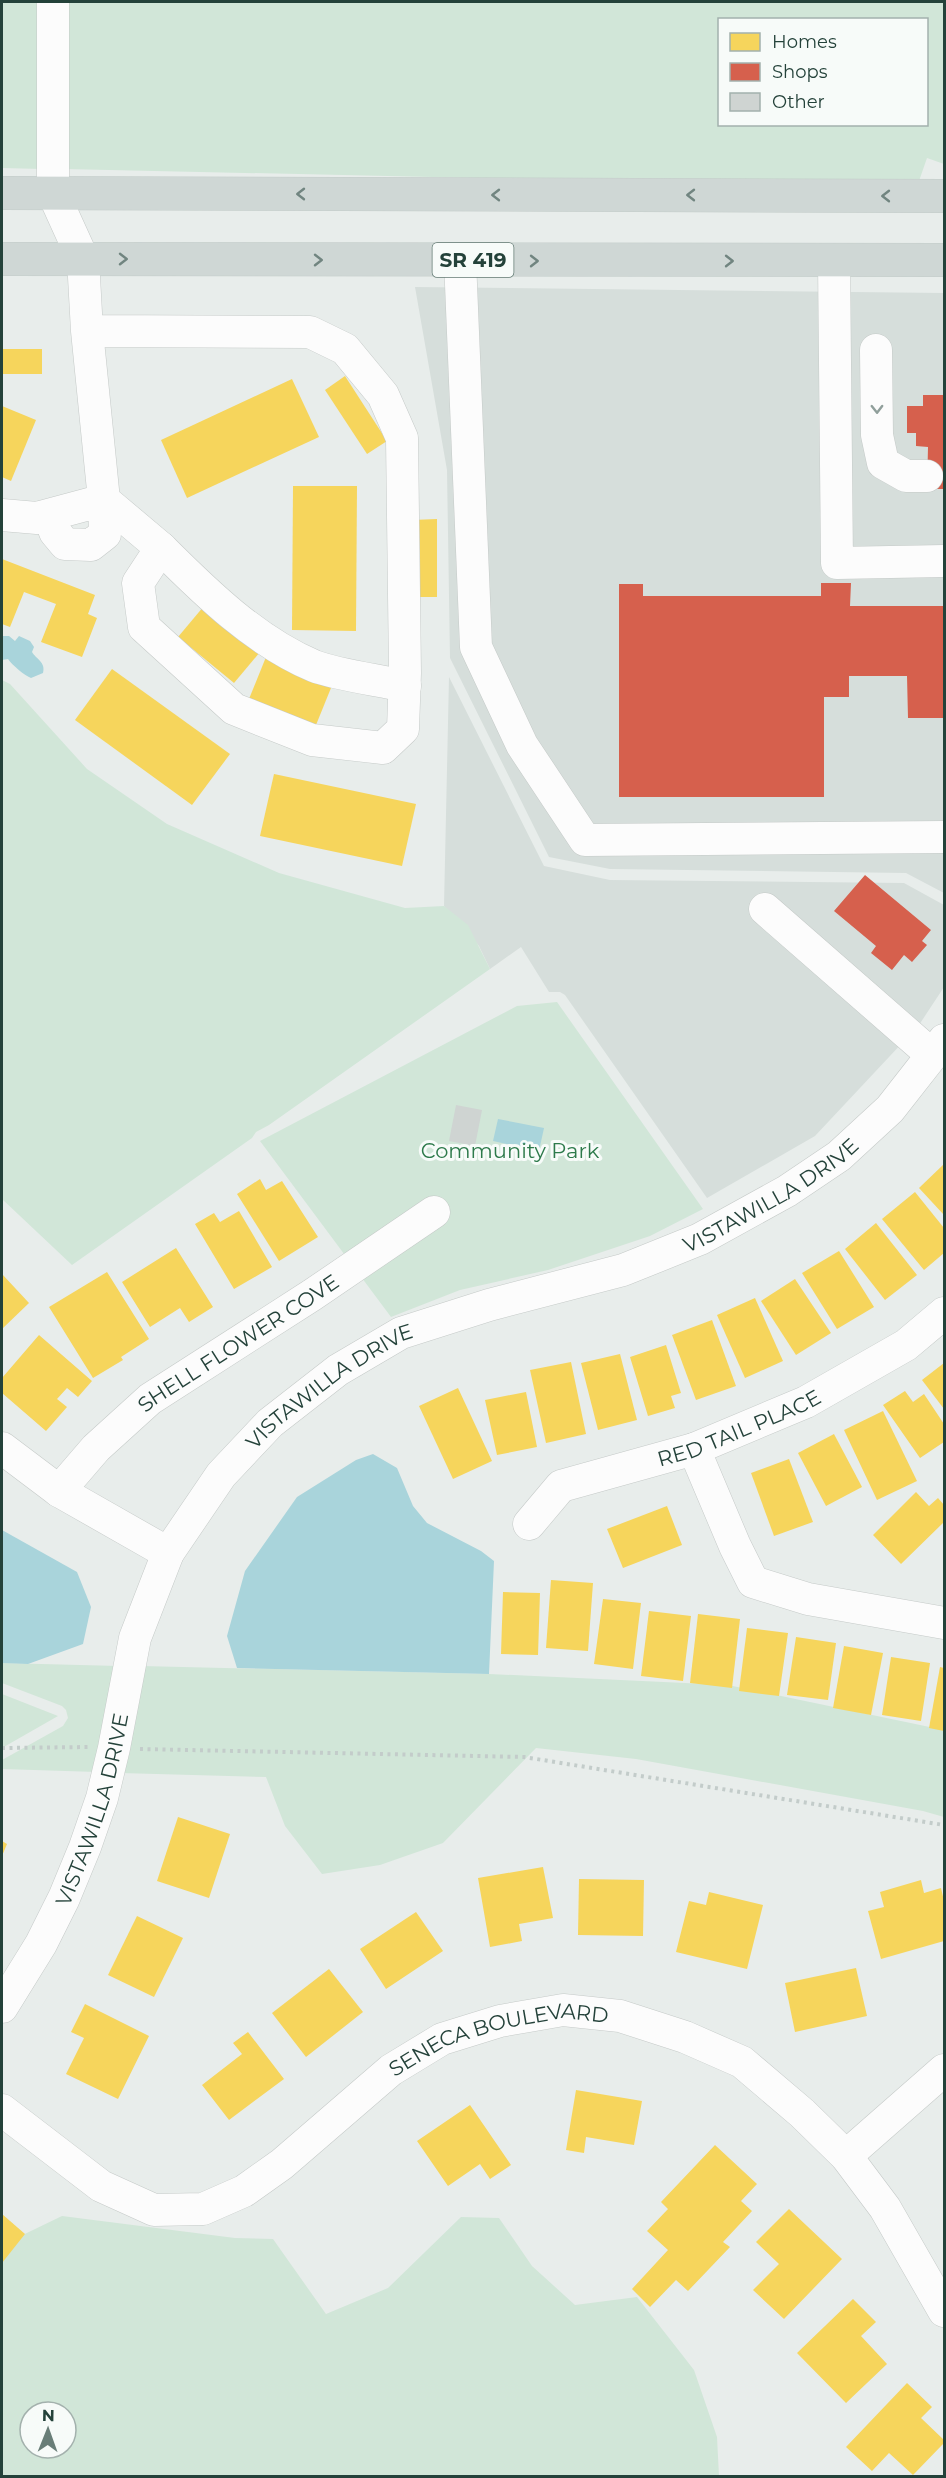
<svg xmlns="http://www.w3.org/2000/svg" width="946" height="2478" viewBox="0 0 946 2478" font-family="Montserrat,sans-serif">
  <rect width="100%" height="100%" fill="#e8edeb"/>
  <g fill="#d6dedb">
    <polygon points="415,287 944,293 944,893 906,873 610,869 549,857 450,658 447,470"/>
    <polygon points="449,677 544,866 610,880 904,883 944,905 944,987 919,1025 815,1136 707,1198 565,995 560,992 549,992 521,947 490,969 479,946 444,906"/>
  </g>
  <g fill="#d1e6d8" fill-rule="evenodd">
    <polygon points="2,2 42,2 42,169 2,168"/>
    <path d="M64 2H944V164L927 158 919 181 525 179 64 169ZM720 20H926V124H720Z"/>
    <polygon points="2,680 10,684 87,769 167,824 279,873 405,908 444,906 468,925 490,969 269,1125 256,1132 252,1138 72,1265 2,1199"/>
    <polygon points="557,1002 703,1209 650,1236 548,1270 460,1290 391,1317 260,1141 517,1006"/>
    <polygon points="2,1663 119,1666 97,1772 2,1769 2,1760 63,1726 68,1718 66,1710 62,1706 2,1683"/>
    <polygon points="141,1666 489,1674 728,1685 944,1730 944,1817 923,1811 636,1759 536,1748 443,1843 380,1865 322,1874 285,1826 266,1777 120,1773"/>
    <polygon points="2,1694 58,1716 2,1748"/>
    <path d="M62 2216 235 2238 273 2239 326 2314 388 2288 461 2217 499 2218 532 2266 575 2305 637 2297 694 2370 717 2437 719 2476H2V2245ZM30 2412H66V2448H30Z"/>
  </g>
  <g fill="#a9d4db">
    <path d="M2 636H9L15 641 19 636 30 641 34 647 32 652C36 659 46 662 43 673L31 678C25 676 12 665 8 659L2 660Z"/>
    <polygon points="498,1119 544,1128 539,1151 493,1141"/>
    <polygon points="373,1454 397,1468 413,1506 427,1523 481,1551 494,1561 489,1674 237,1668 227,1636 245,1571 297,1497 356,1460"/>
    <polygon points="2,1530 77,1572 91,1607 83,1644 28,1664 2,1663"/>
  </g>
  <g fill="#f6d55c">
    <rect x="2" y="349" width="40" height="25"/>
    <polygon points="345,376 387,441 367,454 325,390"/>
    <polygon points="292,379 319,437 187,498 161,440"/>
    <polygon points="2,406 36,420 11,481 2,477"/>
    <polygon points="293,486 357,486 356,631 292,630"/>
    <polygon points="437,519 437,597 413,597 412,520"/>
    <polygon points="2,559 95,595 88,614 97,618 82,657 41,642 56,604 24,592 10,627 2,624"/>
    <polygon points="204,606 260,652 234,683 178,637"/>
    <polygon points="266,657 333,683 316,725 249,699"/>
    <polygon points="112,669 230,754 192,805 75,720"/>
    <polygon points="274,774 416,804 402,866 260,836"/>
    <polygon points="944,1164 944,1215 919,1188"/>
    <polygon points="260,1179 266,1190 282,1181 318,1237 279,1261 237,1194"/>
    <polygon points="915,1192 944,1228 944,1253 924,1270 882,1219"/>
    <polygon points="239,1211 272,1267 234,1289 195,1224 214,1213 220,1222"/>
    <polygon points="876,1223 917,1275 885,1300 845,1249"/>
    <polygon points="176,1248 213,1307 189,1322 180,1308 150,1327 122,1282"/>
    <polygon points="839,1251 874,1307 837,1329 802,1273"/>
    <polygon points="107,1272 149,1339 121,1357 123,1360 93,1378 49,1307"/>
    <polygon points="2,1274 29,1303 2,1329"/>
    <polygon points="795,1279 831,1333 796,1355 761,1301"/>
    <polygon points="755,1298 783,1361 745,1378 717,1315"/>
    <polygon points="712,1320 736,1386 696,1400 672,1335"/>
    <polygon points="39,1335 92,1381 78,1397 67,1388 57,1399 67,1407 46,1431 2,1393 2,1378"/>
    <polygon points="666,1345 681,1393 671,1396 675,1408 648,1416 630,1357"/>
    <polygon points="620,1354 637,1420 598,1430 581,1363"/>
    <polygon points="571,1362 586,1434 546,1443 530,1370"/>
    <polygon points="944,1363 944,1409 922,1380"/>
    <polygon points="458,1388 492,1461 453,1479 419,1406"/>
    <polygon points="905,1391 913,1402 924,1394 944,1424 944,1442 920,1458 883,1405"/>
    <polygon points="526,1392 537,1447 497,1455 485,1400"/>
    <polygon points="883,1411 917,1481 877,1500 844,1430"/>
    <polygon points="834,1434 862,1487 826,1506 798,1453"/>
    <polygon points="789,1459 813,1522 774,1536 751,1473"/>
    <polygon points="916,1492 929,1506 938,1498 944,1505 944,1522 901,1564 873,1535"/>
    <polygon points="667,1506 682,1545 623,1568 607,1529"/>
    <polygon points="551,1580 593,1583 588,1651 546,1648"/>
    <polygon points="503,1592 540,1593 538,1655 501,1654"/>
    <polygon points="603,1599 641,1603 633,1669 594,1664"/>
    <polygon points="649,1611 691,1616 683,1681 641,1676"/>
    <polygon points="698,1614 740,1619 732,1688 690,1683"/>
    <polygon points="747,1628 788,1633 779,1696 739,1691"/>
    <polygon points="796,1637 836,1643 828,1700 787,1695"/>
    <polygon points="844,1646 883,1653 871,1715 833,1708"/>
    <polygon points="891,1657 930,1663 921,1721 882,1715"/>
    <polygon points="940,1667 944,1668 944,1731 929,1728"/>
    <polygon points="178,1817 230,1834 209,1898 157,1881"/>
    <polygon points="2,1841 7,1844 2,1856"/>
    <polygon points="543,1867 553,1918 519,1924 522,1941 490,1947 478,1878"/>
    <polygon points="579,1879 644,1880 643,1936 578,1935"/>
    <polygon points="921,1880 924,1893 941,1888 944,1901 944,1941 881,1959 868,1911 884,1907 880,1892"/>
    <polygon points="709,1892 763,1905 747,1969 676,1952 689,1901 706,1905"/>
    <polygon points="416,1912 443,1951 386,1989 360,1949"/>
    <polygon points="137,1916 183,1938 154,1997 108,1975"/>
    <polygon points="856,1968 867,2016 795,2032 785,1983"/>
    <polygon points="329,1969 363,2012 306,2057 272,2013"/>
    <polygon points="85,2004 149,2036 118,2099 66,2074 84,2038 71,2032"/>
    <polygon points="248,2032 284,2079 229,2120 202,2085 242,2054 233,2043"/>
    <polygon points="576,2090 642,2101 634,2145 586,2137 584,2153 566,2150"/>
    <polygon points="470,2105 511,2165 490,2179 480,2164 448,2186 417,2141"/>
    <polygon points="715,2145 757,2184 741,2201 752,2211 723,2242 730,2247 688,2291 676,2280 650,2307 632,2289 668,2250 647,2231 668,2209 661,2202"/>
    <polygon points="789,2209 842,2259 784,2319 753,2290 779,2264 756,2242"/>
    <polygon points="2,2214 25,2234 2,2263"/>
    <polygon points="853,2299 876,2322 861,2336 887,2364 846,2403 797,2353"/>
    <polygon points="907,2383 932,2407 921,2418 944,2440 944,2443 913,2475 889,2453 872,2471 846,2447"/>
  </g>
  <g fill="#d6604d">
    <polygon points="923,395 944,395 944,489 927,489 928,447 916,446 916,433 907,433 907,406 923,406"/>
    <polygon points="821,583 851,583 850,606 944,606 944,718 908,718 907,676 849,676 849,697 824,697 824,797 619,797 619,584 643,584 643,596 821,596"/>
    <polygon points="865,875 931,930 922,941 927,945 912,962 904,955 892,970 871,953 876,946 834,911"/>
  </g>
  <polygon fill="#cfd4d2" points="456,1105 482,1110 475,1146 449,1141"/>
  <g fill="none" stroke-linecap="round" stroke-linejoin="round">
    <g stroke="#c5cac8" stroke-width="33">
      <g id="minor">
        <polyline points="53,2 53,193 83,259 87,331 104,500 161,548 138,583 144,627 234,709 312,740 383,748 403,729 405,673 402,438 383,395 345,349 310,332 87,331"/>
        <polyline points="460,260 476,647 522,745 585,840 944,837"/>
        <polyline points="834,262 837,563 944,561"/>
        <polyline points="876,350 877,435 883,463 906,476 927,476"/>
        <polyline points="2,515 37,518 104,500 105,534 91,545 65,544 55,532 49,515"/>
        <path d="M161 548C206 593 255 641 314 666 337 675 379 680 405 686"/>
        <polyline points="765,909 932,1055"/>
        <polyline points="2,1448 59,1491 168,1553"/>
        <polyline points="694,1449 735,1546 753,1582 808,1599 944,1623"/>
        <path id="s1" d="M59 1491 96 1448 150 1399 312 1295 434 1212"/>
        <path id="s2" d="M529 1524 561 1486 694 1449 806 1402 906 1345 944 1313"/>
        <path id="s3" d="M2 2007 41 1944 64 1898 85 1847 102 1798 114 1748 135 1638 168 1553 221 1475 270 1423 338 1370 401 1333 489 1305 623 1270 700 1239 787 1191 839 1156 890 1109 944 1040"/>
        <path id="s4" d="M2 2110 101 2186 154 2210 203 2209 244 2191 282 2164 391 2070 442 2039 500 2021 563 2010 620 2016 685 2037 742 2062 802 2113 846 2156 885 2208 944 2311"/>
        <polyline points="846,2156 944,2070"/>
      </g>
    </g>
    <g stroke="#c3ccc9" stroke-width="34">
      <g id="major">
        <polyline points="2,193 944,196"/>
        <polyline points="2,259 944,260"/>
      </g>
    </g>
    <g stroke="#c3ccca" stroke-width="4" stroke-dasharray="3 4.5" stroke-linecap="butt">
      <polyline points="2,1748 88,1747"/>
      <polyline points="140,1749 524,1757 944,1825"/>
    </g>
    <use href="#minor" stroke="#fcfcfc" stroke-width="32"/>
    <use href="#major" stroke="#cfd7d5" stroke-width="33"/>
  </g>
  <defs><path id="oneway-chevron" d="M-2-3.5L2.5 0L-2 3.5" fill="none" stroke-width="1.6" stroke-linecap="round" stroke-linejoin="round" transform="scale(1.5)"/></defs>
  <g stroke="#718580">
    <use href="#oneway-chevron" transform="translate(301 194) rotate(-180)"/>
    <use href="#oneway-chevron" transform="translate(496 195) rotate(-180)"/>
    <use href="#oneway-chevron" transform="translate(691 195) rotate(-180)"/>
    <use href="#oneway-chevron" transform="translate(886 196) rotate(-180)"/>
    <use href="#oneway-chevron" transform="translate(123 259)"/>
    <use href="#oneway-chevron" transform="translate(318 260)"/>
    <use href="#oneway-chevron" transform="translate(534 261)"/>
    <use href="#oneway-chevron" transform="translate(729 261)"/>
  </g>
  <use stroke="#909f9b" href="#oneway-chevron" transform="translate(877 409) rotate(89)"/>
  <g text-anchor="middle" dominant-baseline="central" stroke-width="6" stroke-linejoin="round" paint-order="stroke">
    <rect fill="#f7fbf9" stroke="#637a73" stroke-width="1.5" x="432.5" y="243" width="81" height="34" rx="4.5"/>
    <g font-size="20" font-weight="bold" fill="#24423a">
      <text x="473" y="260">SR 419</text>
    </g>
    <g font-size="21" fill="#2d7a4b" stroke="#f7fbf9">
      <text x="510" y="1150">Community Park</text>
    </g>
    <g font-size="21" fill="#24423a" stroke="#f7fbf9">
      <text stroke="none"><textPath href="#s3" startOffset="1209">VISTAWILLA DRIVE</textPath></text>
      <text stroke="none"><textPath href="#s1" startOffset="234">SHELL FLOWER COVE</textPath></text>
      <text stroke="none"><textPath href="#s3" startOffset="723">VISTAWILLA DRIVE</textPath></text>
      <text stroke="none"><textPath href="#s2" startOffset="237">RED TAIL PLACE</textPath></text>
      <text stroke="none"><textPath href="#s3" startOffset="219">VISTAWILLA DRIVE</textPath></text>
      <text stroke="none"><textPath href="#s4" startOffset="582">SENECA BOULEVARD</textPath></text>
    </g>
  </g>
  <rect width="946" height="2478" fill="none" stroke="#24423a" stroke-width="6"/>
  <rect x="718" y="18" width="210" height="108" fill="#f7fbf9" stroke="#a3b1ad" stroke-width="1.5"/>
  <rect x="730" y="33" width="30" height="18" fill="#f6d55c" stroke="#a3b1ad" stroke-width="1.5"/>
  <text x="772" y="48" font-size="18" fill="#24423a">Homes</text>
  <rect x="730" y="63" width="30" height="18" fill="#d6604d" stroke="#a3b1ad" stroke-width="1.5"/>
  <text x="772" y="78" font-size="18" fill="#24423a">Shops</text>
  <rect x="730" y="93" width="30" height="18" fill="#cfd4d2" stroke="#a3b1ad" stroke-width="1.5"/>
  <text x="772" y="108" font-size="18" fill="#24423a">Other</text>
  <g transform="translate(48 2430) rotate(1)"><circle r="28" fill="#f7fbf9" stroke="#a3b1ad" stroke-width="1.5"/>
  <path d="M0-4.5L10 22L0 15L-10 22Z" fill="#697e78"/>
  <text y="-9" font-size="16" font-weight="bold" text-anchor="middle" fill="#24423a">N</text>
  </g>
</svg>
